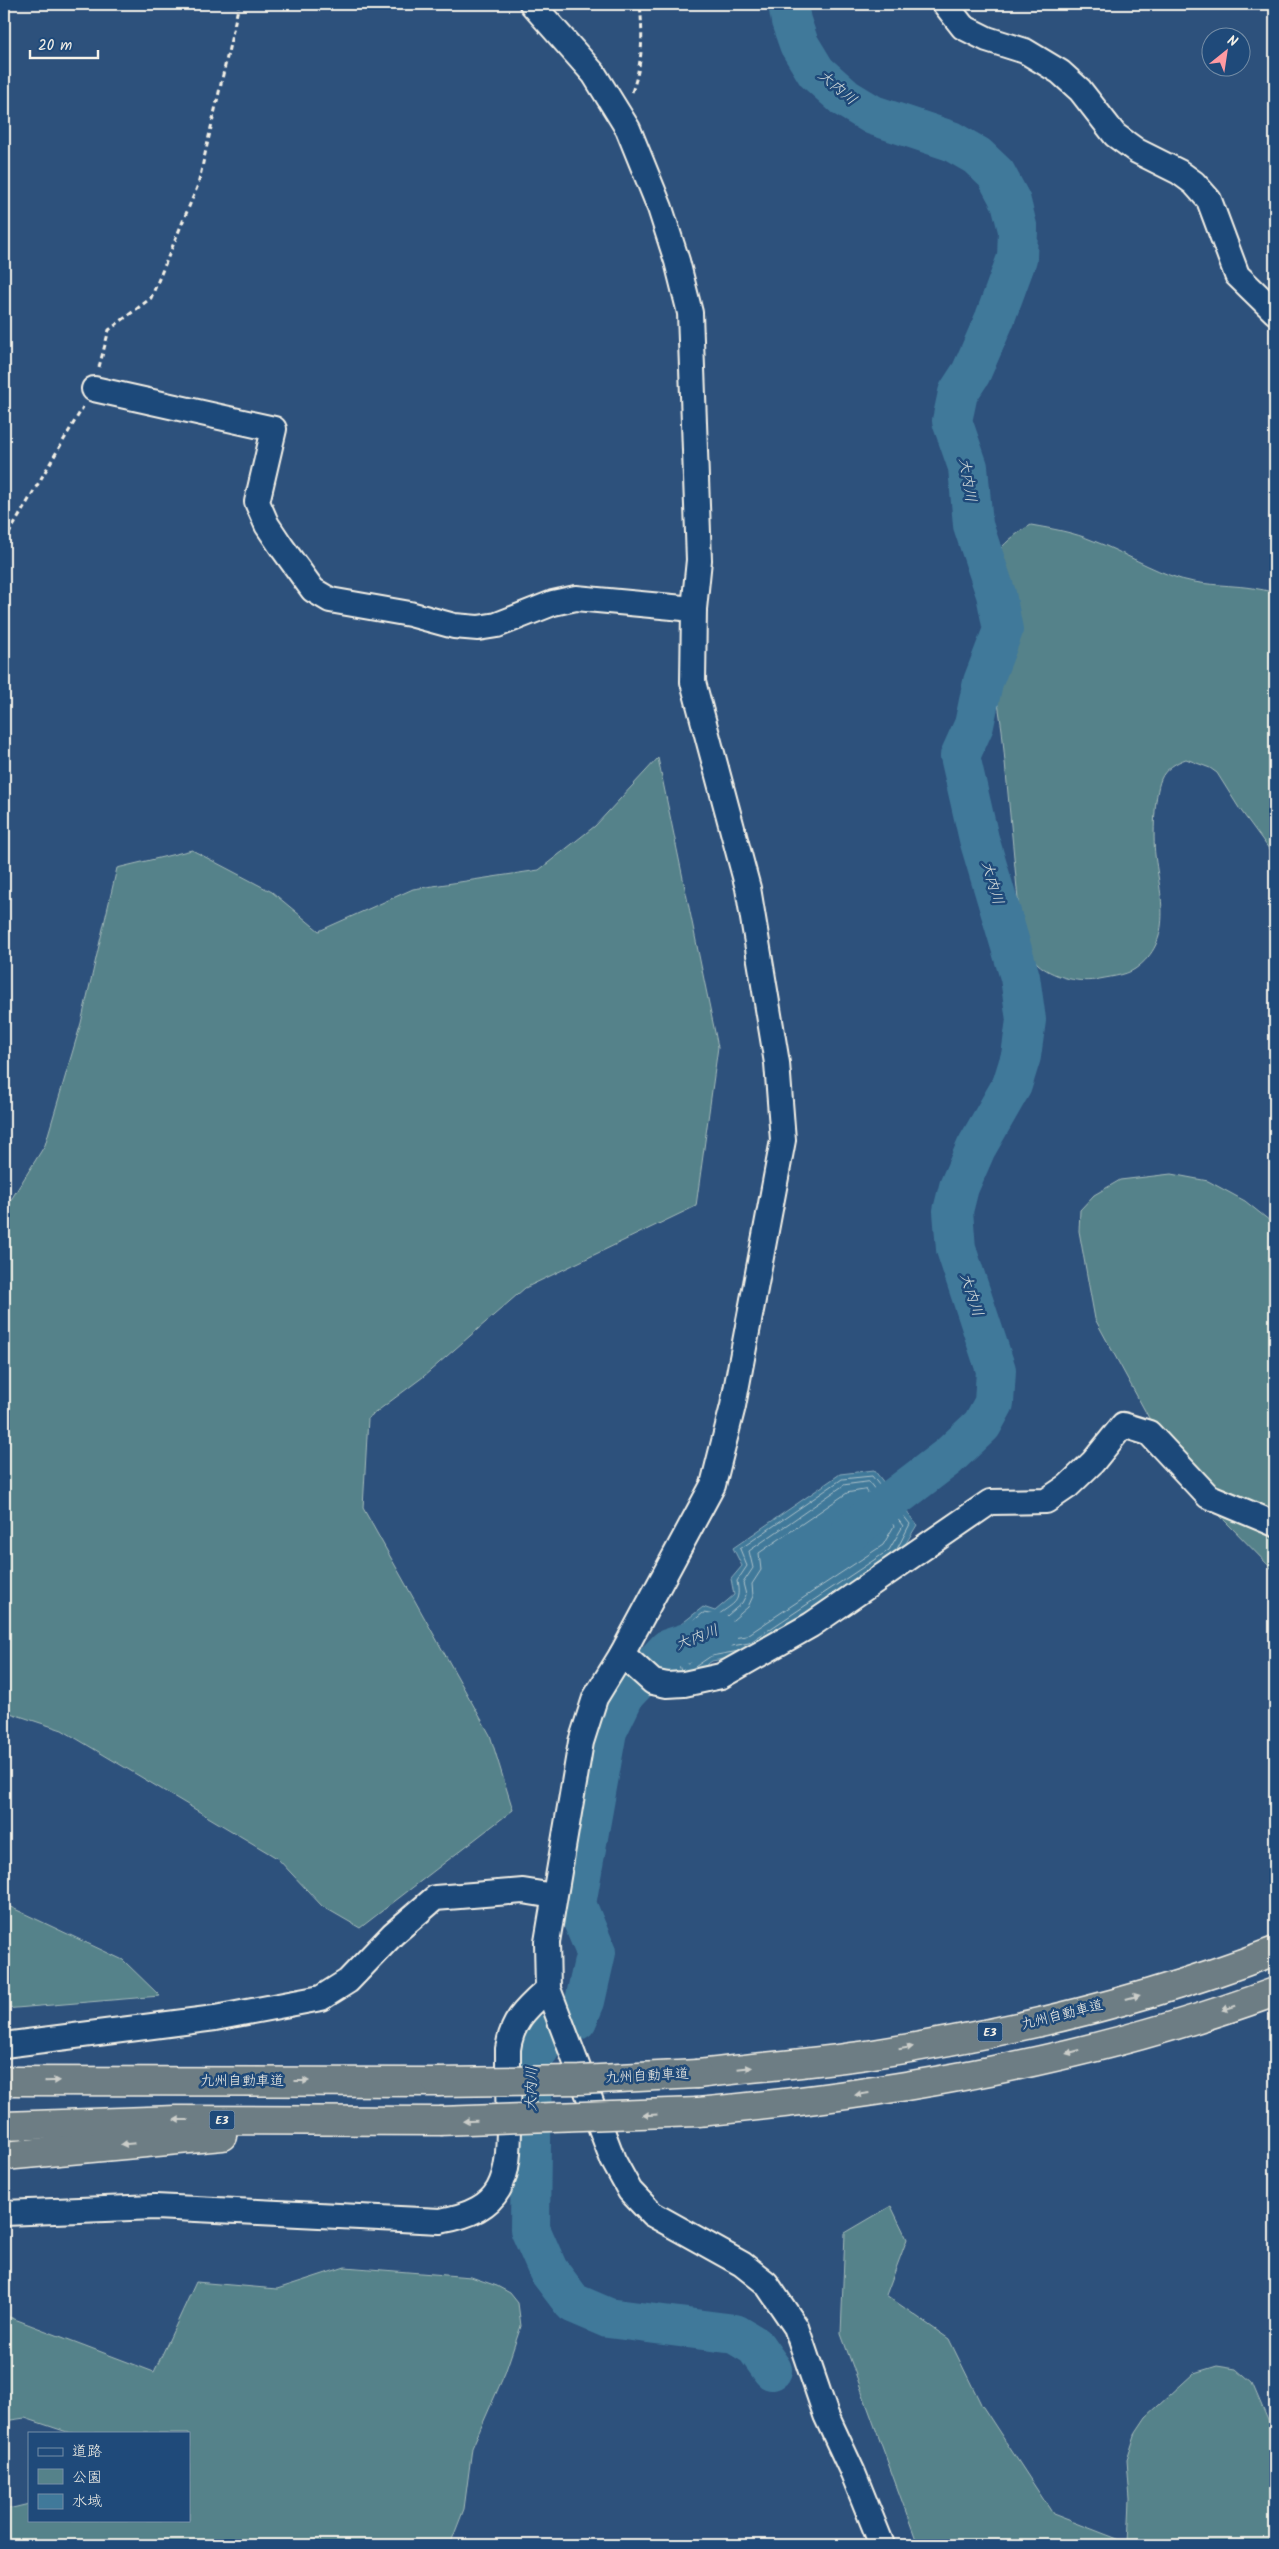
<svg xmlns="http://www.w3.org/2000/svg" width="1279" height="2549" viewBox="0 0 1279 2549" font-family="Kalam,'Klee One',sans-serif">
  <rect width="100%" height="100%" fill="#2d517c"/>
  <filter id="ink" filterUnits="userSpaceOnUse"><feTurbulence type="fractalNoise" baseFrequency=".02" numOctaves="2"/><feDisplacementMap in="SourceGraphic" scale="10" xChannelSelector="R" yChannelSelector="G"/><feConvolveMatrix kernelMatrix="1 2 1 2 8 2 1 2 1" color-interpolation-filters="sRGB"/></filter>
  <g filter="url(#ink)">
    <g fill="#55828a" stroke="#a4bab9">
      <path d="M1031 525C1053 529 1073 532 1094 541 1123 552 1151 570 1181 579 1212 588 1245 583 1275 593V857L1239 808 1217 773 1210 768 1186 759C1177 762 1165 769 1161 779 1154 796 1153 837 1155 855 1160 895 1175 941 1135 969 1125 976 1107 977 1095 980 1077 983 1051 976 1038 964 1032 958 1027 949 1022 942L1002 730 981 588C985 560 1007 538 1031 525Z"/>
      <polygon points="658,758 718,1047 696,1206 525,1288 423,1377 368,1418 363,1508 490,1735 513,1810 360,1928 322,1906 277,1858 62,1730 4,1711 4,1211 45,1145 81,1023 117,868 192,850 272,892 319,931 413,889 539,870 595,826"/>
      <polygon points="1171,1174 1208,1181 1245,1201 1275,1225 1275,1572 1180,1475 1095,1319 1079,1231 1080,1210 1094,1195 1120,1180"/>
      <polygon points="4,1904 123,1960 160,1996 4,2009"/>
      <polygon points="891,2206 907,2239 886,2295 949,2339 981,2404 1053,2514 1128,2543 1130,2500 1127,2460 1136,2432 1146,2417 1194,2373 1217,2366 1236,2369 1252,2383 1270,2425 1275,2502 1275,2545 918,2545 841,2334 845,2233"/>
      <polygon points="345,2267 471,2277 497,2286 510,2293 518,2303 521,2326 505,2373 472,2448 464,2509 450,2545 4,2545 4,2510 29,2504 29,2520 189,2520 189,2433 70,2433 25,2418 4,2421 4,2315 154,2372 196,2282 277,2289"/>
    </g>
    <polygon fill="#40799a" stroke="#88a9b9" points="874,1470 917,1525 897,1558 753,1654 712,1661 692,1675 677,1678 671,1656 657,1643 703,1607 715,1611 734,1595 731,1579 742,1566 733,1548 840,1474"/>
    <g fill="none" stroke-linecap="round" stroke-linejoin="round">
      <g stroke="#acc1c9" stroke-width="1">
        <polygon points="869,1482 903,1526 889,1550 749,1643 709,1650 688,1664 685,1663 676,1643 705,1620 721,1621 742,1603 746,1595 743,1583 753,1568 749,1551 844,1485"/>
        <polygon points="866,1490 894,1526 883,1545 746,1636 708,1642 689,1651 687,1644 706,1628 718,1629 726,1626 748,1607 753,1596 752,1584 761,1570 759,1553 847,1493"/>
        <polyline points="692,1669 711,1656 739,1651"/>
        <path d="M681 1671 675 1654 666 1643 703 1613 718 1615C735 1602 741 1603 737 1581L747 1566 740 1549 842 1479 872 1476 910 1524 896 1551"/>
      </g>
      <g stroke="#40799a" stroke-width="40">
        <polyline points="788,4 791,21 799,44 816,72 845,98 873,115 951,141 977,156 996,174 1011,202 1018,230 1017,258 995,318 971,373 958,393 952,421 968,467 973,525 996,594 1003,630 983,682 974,725 960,756 979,839 1020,977 1026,1020 1021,1056 1012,1085 976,1148 959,1187 953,1211 956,1249 996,1370 994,1403 982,1425 948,1457 851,1531"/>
        <polyline points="717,1633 668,1649 625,1694 607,1731 576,1904 596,1952 585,2001 577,2020 549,2034 532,2060 530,2229 548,2270 573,2303 608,2318 735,2334 755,2346 772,2370"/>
      </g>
      <g stroke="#f4f1e8" stroke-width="28">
        <g id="street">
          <polyline points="532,4 594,74 628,129 660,208 677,261 690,313 699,560 694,609 693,682 748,888 777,1063 783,1140 733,1406 713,1485 622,1654 595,1698 581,1742 547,1942 548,1989 613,2160 630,2191 652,2214 742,2264 766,2283 796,2327 826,2415 853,2473 882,2545"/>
          <polyline points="945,4 963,27 987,39 1025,51 1060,72 1080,90 1115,135 1137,151 1179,172 1194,183 1209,200 1237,275 1275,312"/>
          <polyline points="94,389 274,429 257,502 267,525 281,546 313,590 330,600 410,614 454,626 478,628 497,625 553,603 576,598 694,609"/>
          <polyline points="622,1654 653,1682 667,1685 684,1684 721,1676 811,1625 990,1502 1046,1501 1068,1486 1093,1462 1123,1425 1149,1433 1208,1496 1275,1524"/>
          <polyline points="4,2045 215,2018 321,1998 348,1981 393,1934 435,1898 523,1891 554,1896"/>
          <path d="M4 2213 155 2207 440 2221C504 2210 509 2180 509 2122 508 2098 508 2073 508 2049 512 2020 527 2008 548 1989"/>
        </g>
      </g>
      <g stroke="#f4f1e8" stroke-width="31">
        <g id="highway">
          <path d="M697 2074C755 2067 815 2063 873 2054 1009 2033 1147 2000 1275 1951"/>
          <polyline points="4,2081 437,2082"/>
          <path d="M698 2112C894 2094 1090 2060 1275 1992"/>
          <polyline points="4,2126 176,2120 440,2121"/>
          <polyline points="4,2156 222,2136"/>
        </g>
      </g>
      <g stroke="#f4f1e8" stroke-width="3" stroke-dasharray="5 4" stroke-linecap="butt">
        <path d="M632 92C643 62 643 35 640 4"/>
        <polyline points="99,367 109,330 151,298 198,185 239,4"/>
        <polyline points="4,542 83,407"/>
      </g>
      <use href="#street" stroke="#1f4a7a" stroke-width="24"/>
      <use href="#highway" stroke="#6d7d84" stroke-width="28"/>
      <g stroke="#f4f1e8" stroke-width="31" stroke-linecap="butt">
        <g id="highway-bridge">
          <polyline points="437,2082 580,2080 697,2074"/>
          <polyline points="440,2121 698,2112"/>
        </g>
      </g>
      <use href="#highway-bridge" stroke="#6d7d84" stroke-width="28"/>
    </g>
    <defs><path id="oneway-solid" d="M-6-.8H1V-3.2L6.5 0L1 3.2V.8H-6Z" transform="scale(1.25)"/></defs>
    <g fill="#ccceca">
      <use href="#oneway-solid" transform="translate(1133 1997) rotate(-15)"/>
      <use href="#oneway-solid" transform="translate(1229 2008) rotate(163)"/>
      <use href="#oneway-solid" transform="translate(906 2048) rotate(-10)"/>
      <use href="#oneway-solid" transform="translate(1073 2052) rotate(165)"/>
      <use href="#oneway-solid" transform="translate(745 2068) rotate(-6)"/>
      <use href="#oneway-solid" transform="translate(52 2081) rotate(-1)"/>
      <use href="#oneway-solid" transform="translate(302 2081)"/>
      <use href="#oneway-solid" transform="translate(862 2094) rotate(172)"/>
      <use href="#oneway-solid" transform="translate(650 2115) rotate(177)"/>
      <use href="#oneway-solid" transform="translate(181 2120) rotate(180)"/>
      <use href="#oneway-solid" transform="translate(470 2121) rotate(178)"/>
      <use href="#oneway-solid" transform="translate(128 2144) rotate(175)"/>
    </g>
  </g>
  <g text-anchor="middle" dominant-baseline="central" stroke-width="5" stroke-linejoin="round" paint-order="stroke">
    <g fill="#1f4a7a" stroke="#b4bfc7" stroke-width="1">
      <rect x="977.5" y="2022.5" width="25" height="19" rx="4"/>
      <rect x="209.5" y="2110.5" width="25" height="19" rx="4"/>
    </g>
    <g font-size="12" font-weight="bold" fill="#f4f1e8">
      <text x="990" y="2032">E3</text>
      <text x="222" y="2120">E3</text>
    </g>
    <g font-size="14" fill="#f4f1e8" stroke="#1f4a7a">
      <text transform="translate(1062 2015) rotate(-14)">九州自動車道</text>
      <text transform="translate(647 2076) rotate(-3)">九州自動車道</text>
      <text x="242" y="2081">九州自動車道</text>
    </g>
    <g font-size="15" font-style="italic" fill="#d9dfdc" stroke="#1f4a7a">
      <text transform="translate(837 88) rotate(40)">大内川</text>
      <text transform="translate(967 480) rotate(81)">大内川</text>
      <text transform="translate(992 883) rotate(74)">大内川</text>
      <text transform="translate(971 1295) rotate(72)">大内川</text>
      <text transform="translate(697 1638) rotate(-21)">大内川</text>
      <text transform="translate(532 2089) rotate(-89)">大内川</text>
    </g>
  </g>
  <rect width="1279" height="2549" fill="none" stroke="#1f4a7a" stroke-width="20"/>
  <rect x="10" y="10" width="1259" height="2529" fill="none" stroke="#f4f1e8" stroke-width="2" filter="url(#ink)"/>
  <rect x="28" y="2432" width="162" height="90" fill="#1f4a7a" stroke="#748da6"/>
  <rect x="38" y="2448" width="25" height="8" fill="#1f4a7a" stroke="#748da6"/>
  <text x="72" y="2456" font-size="15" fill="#f4f1e8">道路</text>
  <rect x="38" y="2469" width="25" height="15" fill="#55828a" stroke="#748da6"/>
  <text x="72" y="2482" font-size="15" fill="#f4f1e8">公園</text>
  <rect x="38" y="2494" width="25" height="15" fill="#40799a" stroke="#748da6"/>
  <text x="72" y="2506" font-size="15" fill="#f4f1e8">水域</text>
  <g transform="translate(1226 52) rotate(30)"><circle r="24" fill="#1f4a7a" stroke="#748da6"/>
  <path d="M0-4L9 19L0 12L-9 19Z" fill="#ff9aa2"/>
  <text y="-8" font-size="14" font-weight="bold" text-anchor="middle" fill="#f4f1e8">N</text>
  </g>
  <path d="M30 50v8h68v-8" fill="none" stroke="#f4f1e8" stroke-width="2.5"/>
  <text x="38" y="50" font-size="15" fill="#f4f1e8" stroke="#1f4a7a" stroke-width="4" paint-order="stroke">20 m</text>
</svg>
